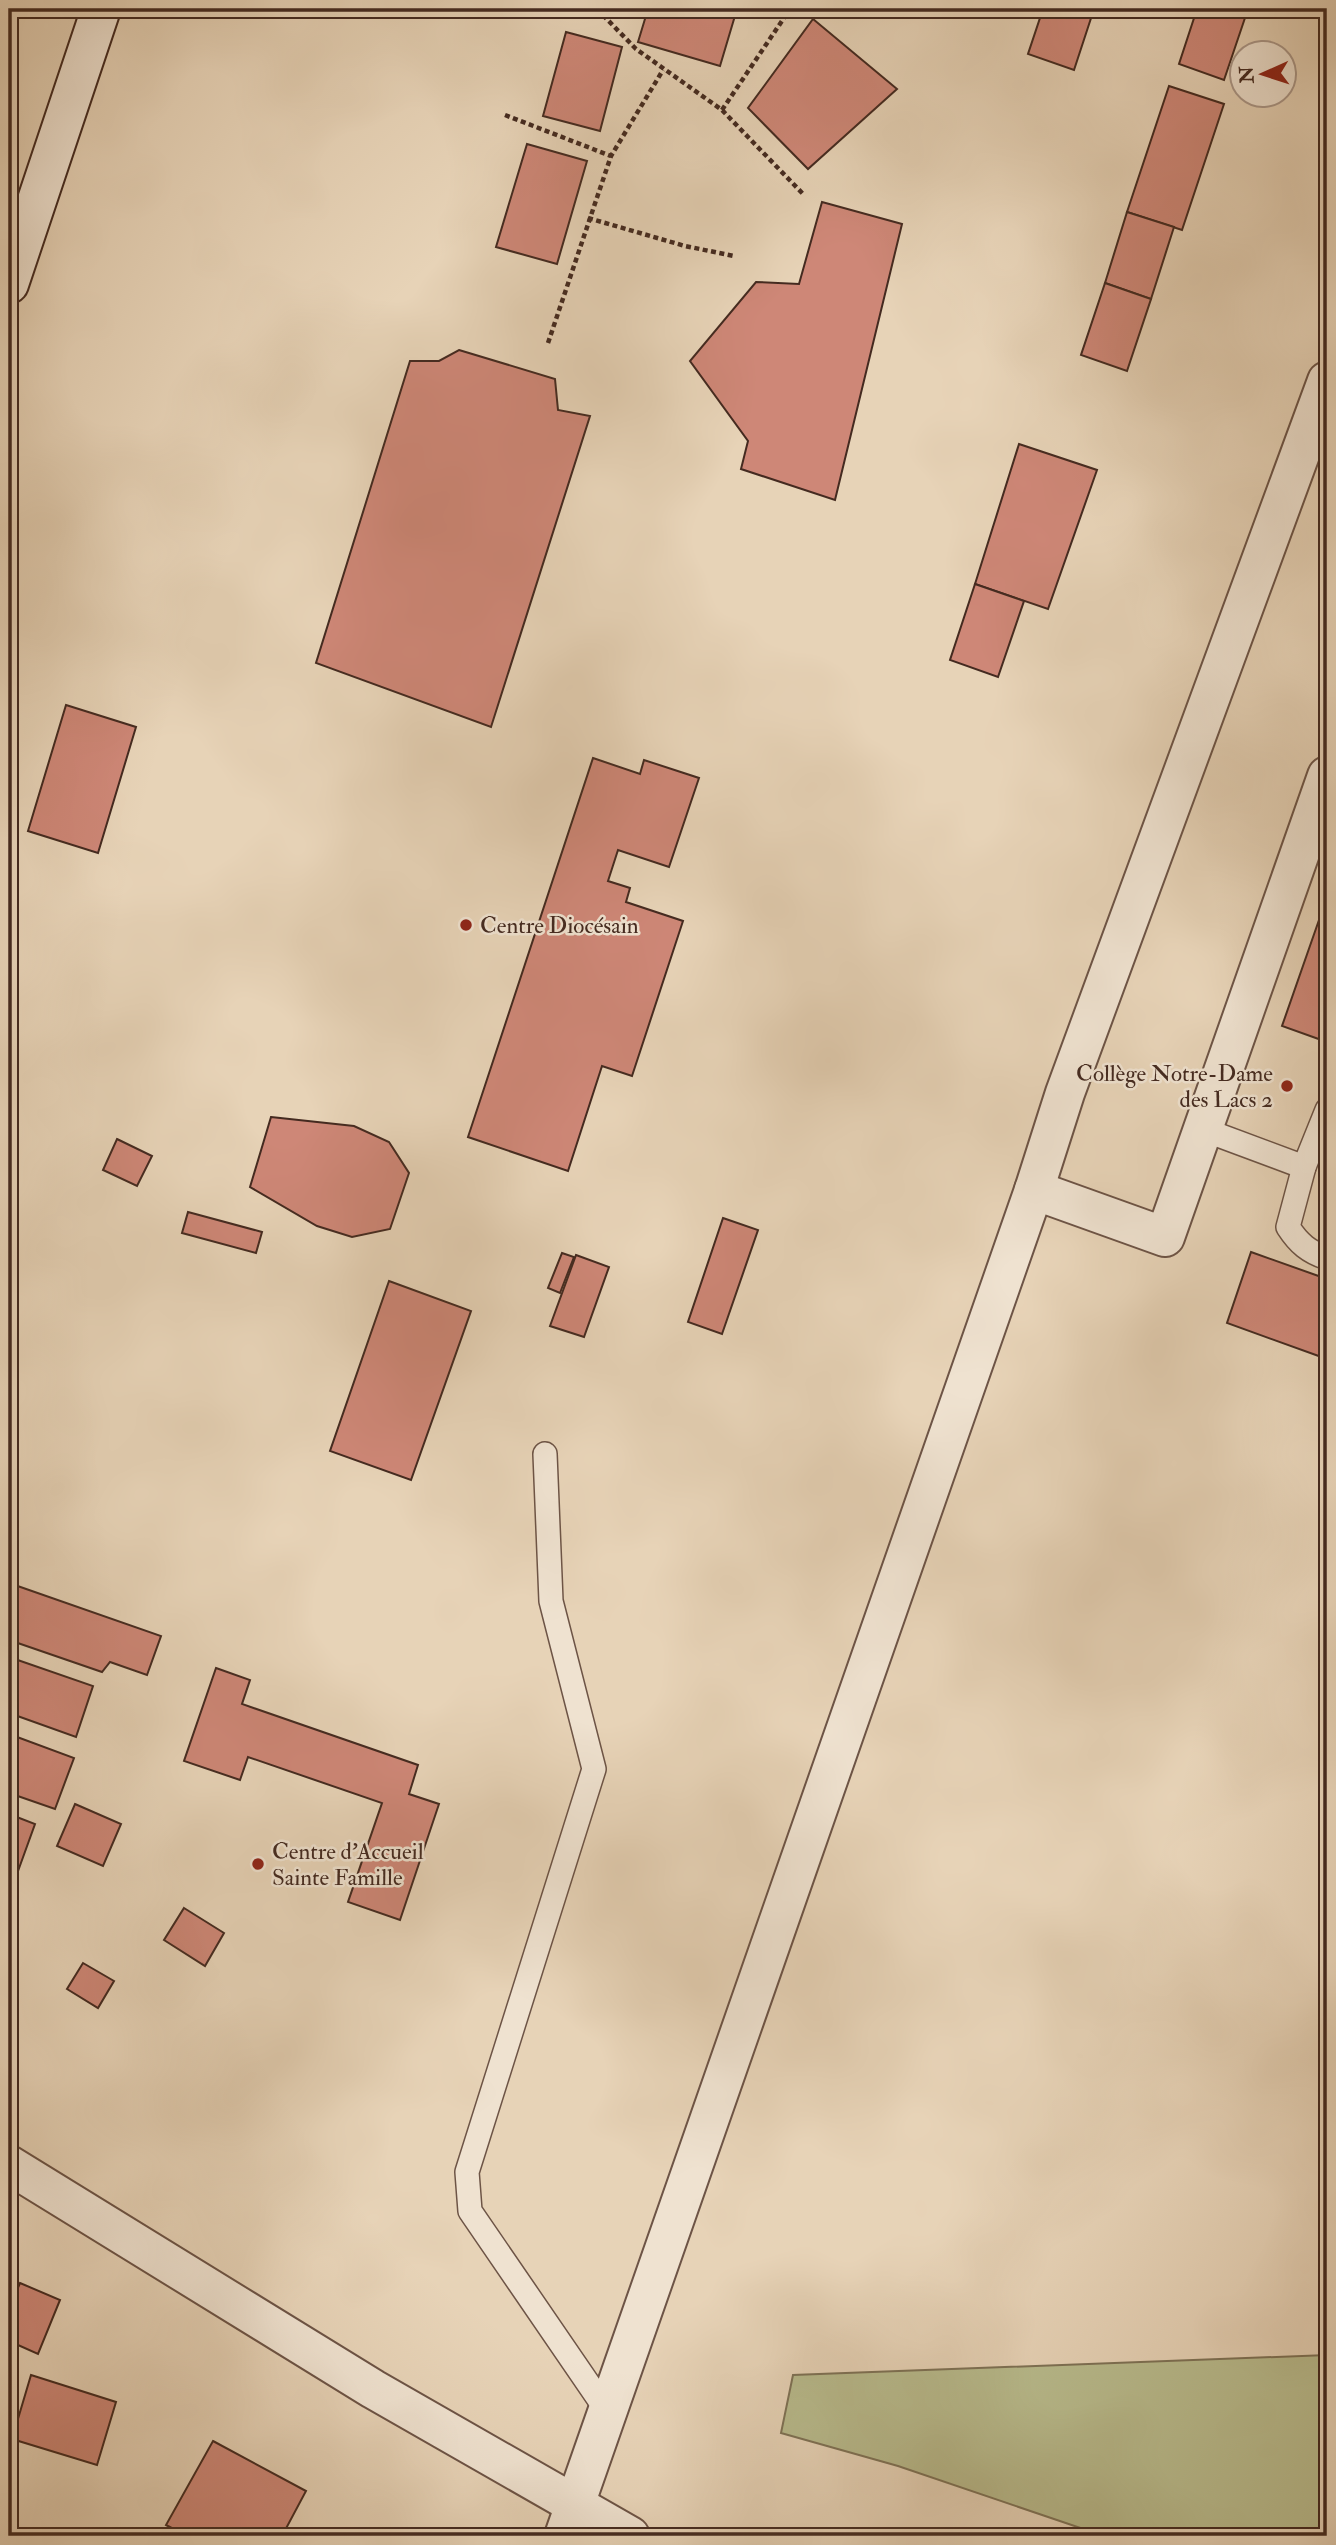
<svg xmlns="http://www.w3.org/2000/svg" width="1336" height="2545" viewBox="0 0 1336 2545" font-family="'IM FELL Double Pica',serif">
  <rect width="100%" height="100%" fill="#e7d3b7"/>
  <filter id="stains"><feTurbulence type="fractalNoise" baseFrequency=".00286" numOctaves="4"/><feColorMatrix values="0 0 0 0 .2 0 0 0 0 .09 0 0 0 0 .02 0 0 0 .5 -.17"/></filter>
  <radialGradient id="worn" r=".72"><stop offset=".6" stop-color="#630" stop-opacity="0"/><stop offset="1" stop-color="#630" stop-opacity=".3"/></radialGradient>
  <polygon fill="#b8bb8d" stroke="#7e7256" stroke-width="2" points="1327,2355 1327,2536 1104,2536 898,2466 781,2433 793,2375"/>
  <g fill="#ce8777" stroke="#442a20" stroke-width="2">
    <polygon points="648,9 737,9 720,66 638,42"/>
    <polygon points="1043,9 1094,9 1074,70 1028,54"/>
    <polygon points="1197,9 1248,9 1224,80 1179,64"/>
    <polygon points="813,19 897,89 808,169 748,108"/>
    <polygon points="566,32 622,47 600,131 543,116"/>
    <polygon points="1169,86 1224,104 1182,230 1127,212"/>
    <polygon points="527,144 587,161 557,264 496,247"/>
    <polygon points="822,202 902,224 835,500 741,469 748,441 690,361 756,282 799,284"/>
    <polygon points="1127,212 1174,227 1151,299 1105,283"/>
    <polygon points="1105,283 1151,299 1127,371 1081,355"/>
    <polygon points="459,350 555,379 558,410 590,416 491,727 316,663 410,361 439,361"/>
    <polygon points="1019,444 1097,470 1048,609 975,584"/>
    <polygon points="975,584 1024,601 998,677 950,660"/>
    <polygon points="66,705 136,727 98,853 28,831"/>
    <polygon points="593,758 640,774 644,760 699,778 669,867 618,850 608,881 630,888 626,902 683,921 632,1076 602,1066 568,1171 468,1137"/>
    <polygon points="1319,920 1327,923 1327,1042 1282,1026"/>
    <polygon points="271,1117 354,1126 389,1142 409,1173 390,1229 352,1237 317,1226 250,1187"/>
    <polygon points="117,1139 152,1156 137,1186 103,1170"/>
    <polygon points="188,1212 262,1232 256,1253 182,1233"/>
    <polygon points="723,1218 758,1230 722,1334 688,1322"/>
    <polygon points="1251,1252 1327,1279 1327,1359 1227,1323"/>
    <polygon points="562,1253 574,1257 560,1293 548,1288"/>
    <polygon points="576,1255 609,1267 584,1337 550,1326"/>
    <polygon points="389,1281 471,1311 411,1480 330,1451"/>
    <polygon points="9,1583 161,1636 147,1675 110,1662 102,1672 9,1640"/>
    <polygon points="9,1657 93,1686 76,1737 9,1713"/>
    <polygon points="216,1668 250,1680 242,1704 418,1765 409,1794 439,1804 400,1920 348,1902 382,1803 248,1757 240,1780 184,1761"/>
    <polygon points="9,1734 74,1758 55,1809 9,1793"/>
    <polygon points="75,1804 121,1824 103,1866 57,1846"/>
    <polygon points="9,1814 35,1824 9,1896"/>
    <polygon points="184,1908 224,1933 205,1966 164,1940"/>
    <polygon points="83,1963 114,1981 98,2008 67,1989"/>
    <polygon points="20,2283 60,2300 38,2354 9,2341 9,2309"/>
    <polygon points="31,2375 116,2402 97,2465 12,2439"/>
    <polygon points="213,2441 306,2491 282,2536 215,2536 208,2532 206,2536 187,2536 166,2525"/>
  </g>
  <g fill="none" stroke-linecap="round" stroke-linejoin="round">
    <g stroke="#6d5446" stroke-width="26">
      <g id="lane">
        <path d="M1327 1110 1304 1167 1288 1227C1299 1244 1309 1252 1327 1258"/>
        <polyline points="1202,1129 1304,1167"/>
        <polyline points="545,1454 551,1601 594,1769 467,2172 470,2211 607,2411"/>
      </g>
    </g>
    <g stroke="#6d5446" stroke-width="42">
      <g id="street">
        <polyline points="1034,1190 1165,1237 1327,776"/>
        <polyline points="9,2165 373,2389 630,2536"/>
        <polyline points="564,2536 1034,1190 1065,1093 1327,381"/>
      </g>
    </g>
    <g stroke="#442a20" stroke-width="42">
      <polyline id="secondary" points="9,284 101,9"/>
    </g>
    <g stroke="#442a20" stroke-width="4.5" stroke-dasharray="5 3.5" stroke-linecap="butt">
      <polyline points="597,9 636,49 722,110 804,195"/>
      <polyline points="722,110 790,9"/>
      <polyline points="505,115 611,156"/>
      <polyline points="588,218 685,246 734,256"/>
      <polyline points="548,343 611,156 663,70"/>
    </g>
    <use href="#lane" stroke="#efe2d0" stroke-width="23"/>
    <use href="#street" stroke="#efe2d0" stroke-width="38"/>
    <use href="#secondary" stroke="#efe2d0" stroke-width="38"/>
  </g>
  <g fill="#8f2418" stroke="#efe2d0" stroke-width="2.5">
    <circle cx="466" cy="925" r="7"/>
    <circle cx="1287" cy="1086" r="7"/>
    <circle cx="258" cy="1864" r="7"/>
  </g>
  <g text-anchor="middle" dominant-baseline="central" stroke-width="5" stroke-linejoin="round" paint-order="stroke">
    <g font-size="23" fill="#442a20" stroke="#efe2d0" text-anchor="start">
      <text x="480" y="925">Centre Diocésain</text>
      <text x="1273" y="1073" text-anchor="end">Collège Notre-Dame<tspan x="1273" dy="26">des Lacs 2</tspan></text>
      <text x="272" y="1851">Centre d'Accueil<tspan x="272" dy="26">Sainte Famille</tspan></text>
    </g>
  </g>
  <rect width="1336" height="2545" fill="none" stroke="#e7d3b7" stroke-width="35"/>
  <rect x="10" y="10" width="1315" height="2524" fill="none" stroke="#442a20" stroke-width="3.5"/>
  <rect x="18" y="18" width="1301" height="2510" fill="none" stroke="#442a20" stroke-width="2"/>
  <g transform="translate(1263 74) rotate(267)"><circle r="33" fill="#efe2d0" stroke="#ab988a" stroke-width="2"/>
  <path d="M0-5L12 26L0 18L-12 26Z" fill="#8f2418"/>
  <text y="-10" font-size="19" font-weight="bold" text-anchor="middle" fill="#442a20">N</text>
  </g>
  <rect width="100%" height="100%" filter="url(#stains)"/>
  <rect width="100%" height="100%" fill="url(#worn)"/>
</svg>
